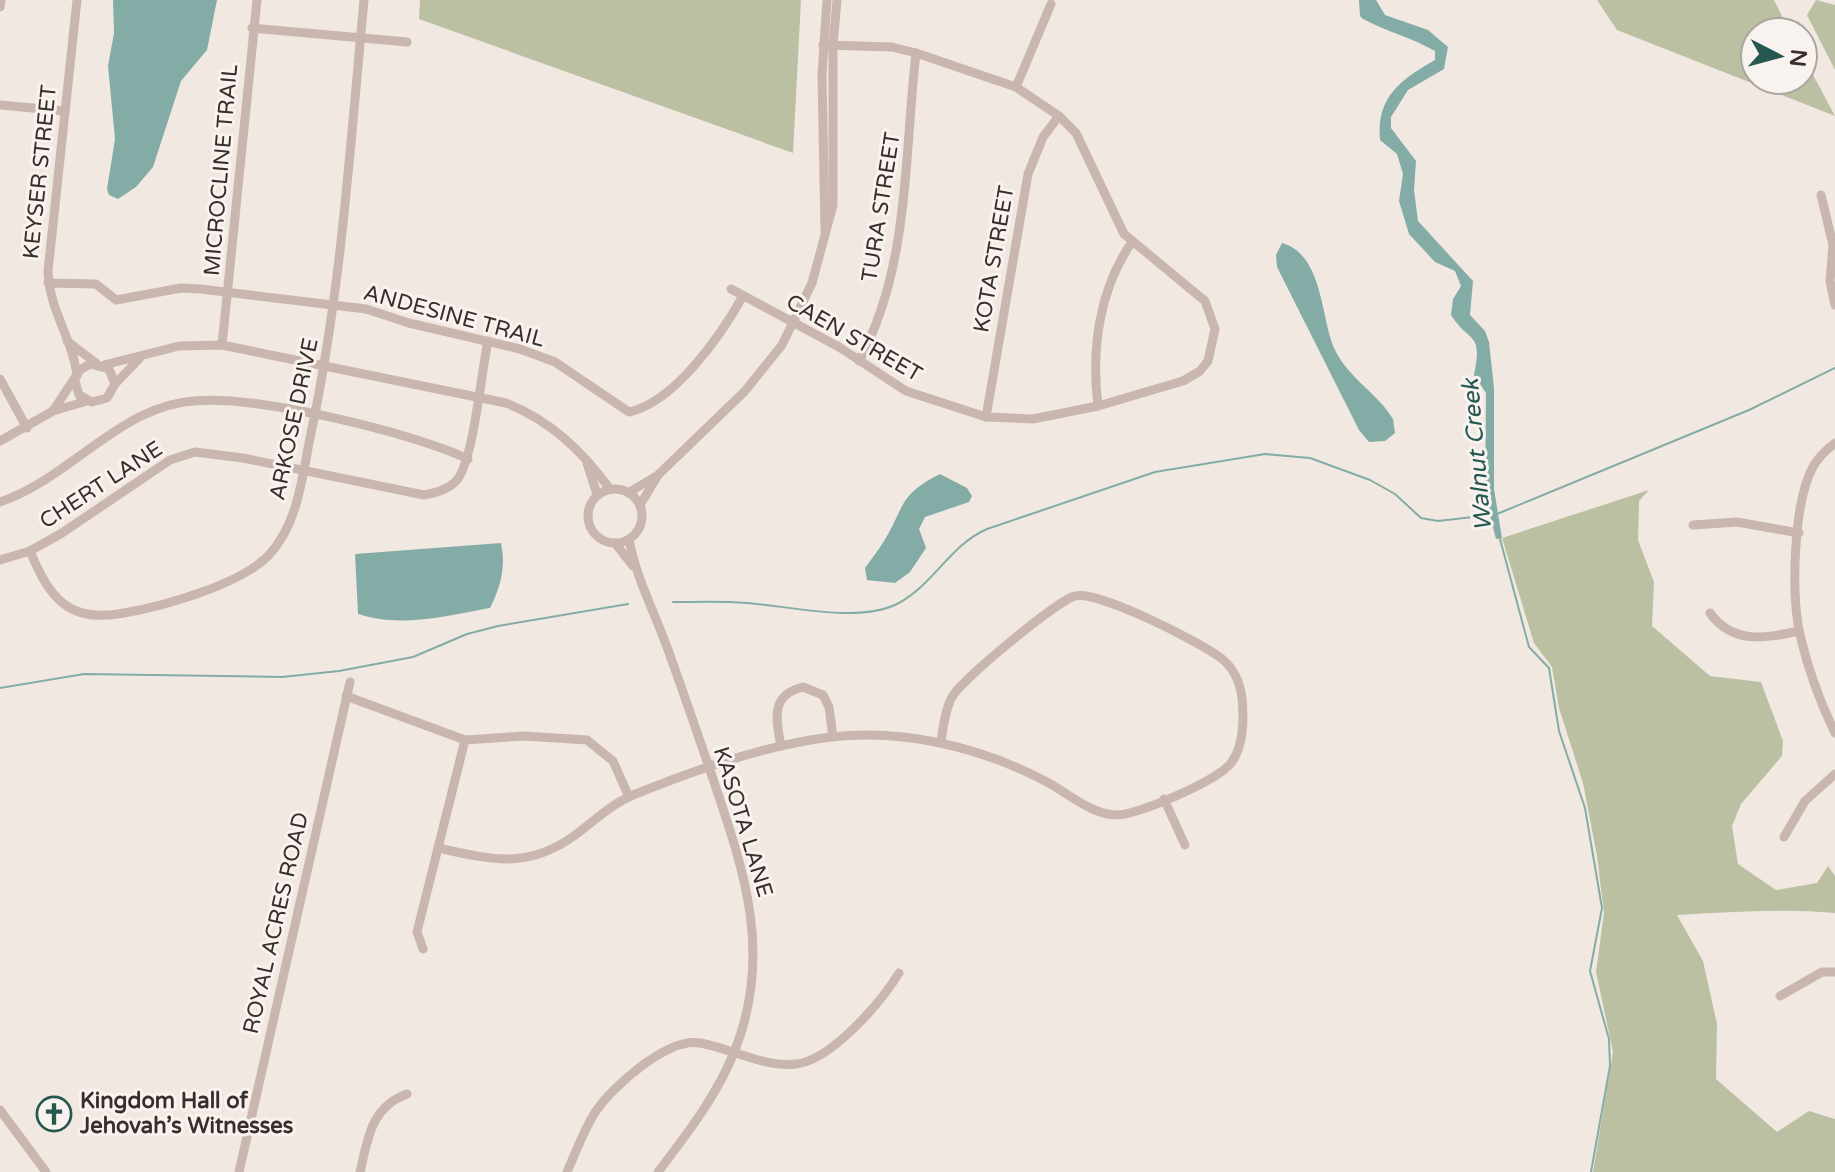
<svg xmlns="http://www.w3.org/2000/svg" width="1835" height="1172" viewBox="0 0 1835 1172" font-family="'Varela Round',sans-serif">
  <rect width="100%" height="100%" fill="#f2e8e2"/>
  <g fill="#bbc0a3">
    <polygon points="420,0 801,0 793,153 419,19"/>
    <polygon points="1597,0 1774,0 1790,32 1755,32 1755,80 1803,80 1803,56 1835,116 1617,30"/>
    <polygon points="1816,0 1835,5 1835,70 1807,15"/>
    <path d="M1649 490 1639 501 1638 540 1654 582 1652 626 1710 676 1761 682 1783 741 1782 756 1741 804 1732 826 1738 864 1776 890 1817 883 1828 866 1835 876V913C1782 908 1730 912 1677 915L1703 961 1717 1024 1716 1079 1777 1132 1809 1111 1835 1119V1172H1593L1613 1052 1596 972 1604 913 1597 856 1583 783 1559 708 1552 667 1534 643 1502 538Z"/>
  </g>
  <g fill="#84aca6">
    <polygon points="113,0 217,0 207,50 181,81 153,167 136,187 118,199 109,195 107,189 115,139 108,66 114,33"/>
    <path d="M1359 0H1376L1385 15 1428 30 1448 47 1444 69 1408 90 1391 117V128L1416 161 1414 190 1418 221 1473 281 1470 315 1485 331 1489 342 1494 388V489L1502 538 1496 539 1485 497 1486 393 1474 375C1483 330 1470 345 1451 315L1453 299 1461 286 1455 271 1435 262 1409 234 1399 201 1403 174 1397 154 1380 140C1376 96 1402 79 1435 60V51C1412 38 1388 32 1363 19L1360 16Z"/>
    <path d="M1282 243C1325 255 1320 322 1336 352 1350 379 1378 394 1393 419L1395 433 1385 441 1369 442 1359 430 1277 267 1276 255Z"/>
    <path d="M940 474 967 488 972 496 969 502 925 517 919 529 926 548 910 572 895 583 867 580 865 568C871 559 878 551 884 541 905 507 898 495 940 474Z"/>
    <path d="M501 543C506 567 501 586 490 608 446 616 401 628 358 614L355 554Z"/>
  </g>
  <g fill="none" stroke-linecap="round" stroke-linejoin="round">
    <g stroke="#84aca6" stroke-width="2">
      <polyline points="1497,514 1749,410 1835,368"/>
      <polyline points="1500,539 1529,647 1549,668 1559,731 1585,808 1602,908 1590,971 1609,1039 1610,1066 1591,1172"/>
      <path d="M673 602C697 602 722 601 747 603 790 606 860 624 899 603 934 584 950 545 987 529L1155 472 1265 454 1310 458 1370 480 1395 494 1421 518 1438 521 1491 515"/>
      <polyline points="0,688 84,674 282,677 339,671 413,657 467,634 498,626 628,604"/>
    </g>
    <g stroke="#c9b6af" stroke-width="9">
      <polyline points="0,7 1,0"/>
      <polyline points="252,28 407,42"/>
      <polyline points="1016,87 1051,4"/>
      <polyline points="0,105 65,111"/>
      <polyline points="1821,195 1833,245 1830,281 1835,305"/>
      <polyline points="825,231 822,75 827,0"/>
      <path d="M48 283 96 284 116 300 181 288 201 289 366 309 409 323 520 349 555 362 629 412C675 402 721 335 743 296"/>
      <polyline points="731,289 839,347 906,391 986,417 1033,419 1098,406 1183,381 1200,371 1208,361 1215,329 1205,301 1124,234 1076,133 1059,116 1016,87 916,53 892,47 823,45"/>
      <polyline points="67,341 96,363"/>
      <polyline points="222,345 257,0"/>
      <path d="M859 361C910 267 904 156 916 53"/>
      <path d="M104 365 179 346 222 345 506 403C550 420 582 451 610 489"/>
      <path d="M77 376C73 339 49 310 48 271L77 0"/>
      <polyline points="0,379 27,428"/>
      <polyline points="115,384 139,359"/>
      <path d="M1098 406C1091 350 1099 289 1132 242"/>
      <polyline points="53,411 80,370 90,364 109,369 115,384 107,398 92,402 79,395 75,381"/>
      <polyline points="986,417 1028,174 1043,137 1059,116"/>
      <polyline points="0,441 53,411 87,401"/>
      <path d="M1835 443C1827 449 1819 457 1814 465 1793 501 1791 594 1800 635 1808 669 1820 702 1835 733"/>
      <polyline points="587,463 597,494"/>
      <circle cx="615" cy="516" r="27"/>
      <polyline points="628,493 658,475 745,391 782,345 812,283 833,205 833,45 837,0"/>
      <path d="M0 502C51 485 93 440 141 416 158 408 175 402 194 401 256 395 411 432 468 459"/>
      <polyline points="640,505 658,475"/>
      <polyline points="1693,525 1737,522 1799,533"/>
      <path d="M629 539C636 578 654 611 667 647 683 691 698 735 713 779 744 871 773 953 735 1050 718 1094 687 1134 658 1172"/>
      <polyline points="615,543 633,566"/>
      <path d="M30 551C49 597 68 624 124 613 164 606 239 585 268 556 298 525 302 477 310 438 341 294 350 147 364 0"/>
      <path d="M0 560 30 551 62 533 170 460 195 452 243 458 424 495C436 493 449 489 457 480 474 458 481 373 488 341"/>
      <path d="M1710 613C1733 645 1766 638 1799 631"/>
      <polyline points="346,696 465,740 524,736 587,740 613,761 629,797"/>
      <path d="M781 746C776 719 770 695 803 687L823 695 829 707 833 737"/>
      <polyline points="1164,799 1185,845"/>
      <polyline points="1784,837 1805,801 1835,774"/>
      <path d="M438 848C493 860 529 870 578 833 595 820 612 804 633 795 695 770 765 745 831 737 905 729 980 747 1045 781 1067 792 1091 815 1117 815 1138 815 1219 780 1231 763 1244 746 1244 719 1242 698 1240 683 1234 668 1221 658 1200 642 1098 590 1075 596 1058 600 961 680 952 697 945 710 943 728 941 742"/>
      <polyline points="423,949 417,932 465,740"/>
      <polyline points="1780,996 1822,972 1835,972"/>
      <polyline points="0,1110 46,1172"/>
      <polyline points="239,1172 350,682"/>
      <path d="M360 1172C368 1138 371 1107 407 1094"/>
      <path d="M567 1172C576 1152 584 1129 596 1111 613 1086 668 1037 700 1043 730 1048 765 1068 796 1064 832 1060 881 1002 899 973"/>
    </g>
  </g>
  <defs>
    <g id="church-ring" transform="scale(1.8)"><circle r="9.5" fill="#f9f3ef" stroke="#265751" stroke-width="1.5"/><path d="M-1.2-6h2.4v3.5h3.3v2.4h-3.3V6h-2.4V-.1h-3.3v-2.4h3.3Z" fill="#265751"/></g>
  </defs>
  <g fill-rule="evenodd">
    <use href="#church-ring" x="54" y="1114"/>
  </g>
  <g text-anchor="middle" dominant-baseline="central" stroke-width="6" stroke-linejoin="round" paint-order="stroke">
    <g font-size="22" fill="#392e2c" stroke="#f9f3ef">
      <text transform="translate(221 170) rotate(-85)">MICROCLINE TRAIL</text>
      <text transform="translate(40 172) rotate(-84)">KEYSER STREET</text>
      <text transform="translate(881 207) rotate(-81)">TURA STREET</text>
      <text transform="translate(994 259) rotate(-80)">KOTA STREET</text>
      <text transform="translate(454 316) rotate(15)">ANDESINE TRAIL</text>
      <text transform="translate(854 338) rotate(30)">CAEN STREET</text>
      <text transform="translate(294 419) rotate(-78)">ARKOSE DRIVE</text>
      <text transform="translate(101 485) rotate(-33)">CHERT LANE</text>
      <text transform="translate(743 822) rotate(73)">KASOTA LANE</text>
      <text transform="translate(276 923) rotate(-77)">ROYAL ACRES ROAD</text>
    </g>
    <g font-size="22" font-weight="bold" fill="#392e2c" stroke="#f9f3ef" text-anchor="start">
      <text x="80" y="1101">Kingdom Hall of<tspan x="80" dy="25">Jehovah’s Witnesses</tspan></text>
    </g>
    <g font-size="24" font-style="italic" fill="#265751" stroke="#f9f3ef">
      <text transform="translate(1477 455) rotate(-95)">Walnut Creek</text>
    </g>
  </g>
  <g transform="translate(1779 56) rotate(96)"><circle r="38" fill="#f9f3ef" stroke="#aca4a1" stroke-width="2"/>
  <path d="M0-6L14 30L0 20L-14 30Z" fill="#265751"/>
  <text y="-12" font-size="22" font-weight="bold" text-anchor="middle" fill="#392e2c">N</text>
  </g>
</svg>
